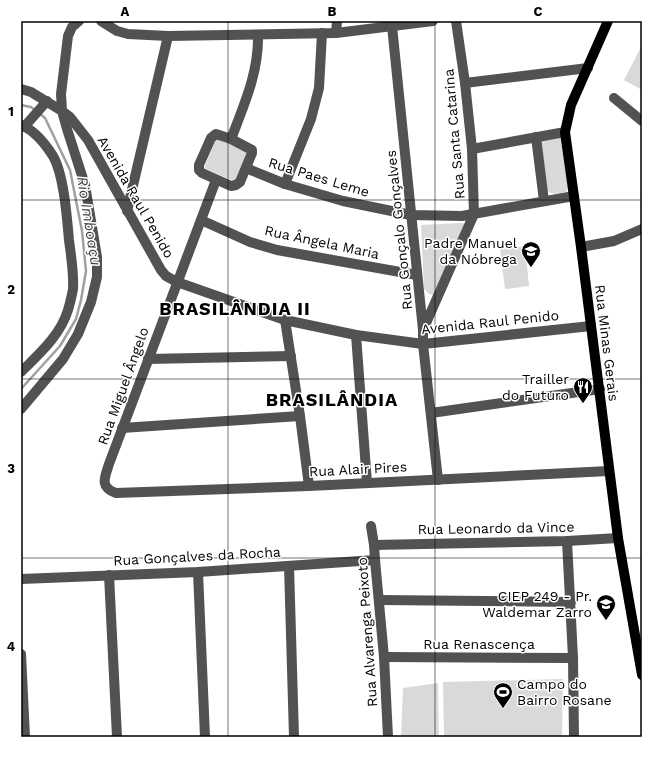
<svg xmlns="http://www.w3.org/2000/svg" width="663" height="758" viewBox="0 0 663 758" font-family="'Work Sans',sans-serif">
  <rect width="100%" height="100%" fill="#fff"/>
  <g fill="#d9d9d9">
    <polygon points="642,45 642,90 624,80"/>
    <polygon points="561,137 568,188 566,192 555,194 548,192 547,188 541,140"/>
    <polygon points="216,139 246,150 249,153 238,180 234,181 206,169 205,166"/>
    <polygon points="461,223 466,224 434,295 429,294 424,289 421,225"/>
    <polygon points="525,246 529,286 505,289 500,249"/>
    <polygon points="563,679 562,737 444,737 443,682"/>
    <polygon points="438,683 439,737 401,737 403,688"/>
  </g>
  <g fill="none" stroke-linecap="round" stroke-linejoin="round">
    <g stroke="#a0a0a0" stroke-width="2.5">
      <polyline points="21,105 31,107 35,110"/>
      <polyline points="21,389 60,346 76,319 81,300 86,271 82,231 70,170 45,118 39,113"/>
    </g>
    <g stroke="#525252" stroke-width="10">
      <polyline points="79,21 72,27 68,36 61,94 62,111 70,117 88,140 161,270 166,276 177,282 285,320 356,335 423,344 591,326"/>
      <polyline points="101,21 117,31 128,34 168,36 336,33 433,21"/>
      <polyline points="392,26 423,330 423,344 438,480"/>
      <polyline points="336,33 337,21"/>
      <polyline points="465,83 588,68"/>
      <polyline points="21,89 31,92 62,111 67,129 85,185 97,257 97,277 91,302 78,334 63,359 21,409"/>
      <polyline points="614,98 642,121"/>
      <path d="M21 125C34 130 46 145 53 156 64 175 67 218 69 240 71 256 74 273 73 289 72 295 70 303 68 310 60 336 39 354 21 372"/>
      <polyline points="25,126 47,101"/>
      <polygon points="216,134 231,139 252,150 252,153 240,182 236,185 231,186 202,173 199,170 199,165 211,138"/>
      <polyline points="536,137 544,201"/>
      <path d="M231 139C244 105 259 72 258 35"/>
      <polyline points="472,149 565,132"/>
      <polyline points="246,168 285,184 343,201 411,215 462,216 574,196"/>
      <path d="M216 180 109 464C105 477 99 487 116 493L309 486 609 471"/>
      <polyline points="285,184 311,119 319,88 322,33"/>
      <polyline points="127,211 168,36"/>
      <polyline points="201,220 250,242 277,250 417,275"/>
      <polyline points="581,247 614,241 642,229"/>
      <polyline points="285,320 300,416 309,486"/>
      <polyline points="423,330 474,214 472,149 465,83 456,21"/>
      <polyline points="356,335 367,483"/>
      <polyline points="148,359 291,356"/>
      <polyline points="431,413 600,389"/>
      <polyline points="122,428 300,416"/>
      <polyline points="371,526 374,545 375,560 384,657 388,737"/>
      <polyline points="567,541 573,658 574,737"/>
      <polyline points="374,545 567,541 618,538"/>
      <polyline points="289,566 294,737"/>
      <polyline points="198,572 205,737"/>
      <polyline points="109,575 117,737"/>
      <polyline points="21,579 198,572 375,560"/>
      <polyline points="379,600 571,602"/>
      <polyline points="21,654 25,737"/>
      <polyline points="384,657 573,658"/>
    </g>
    <polyline stroke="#000" stroke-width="10" points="608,21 571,105 565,132 581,247 618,538 642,675"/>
  </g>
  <path fill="none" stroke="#000" stroke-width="1" stroke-opacity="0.55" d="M228 21V737M435 21V737M21 200H642M21 379H642M21 558H642"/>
  <defs>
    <g id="school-pin" transform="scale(1)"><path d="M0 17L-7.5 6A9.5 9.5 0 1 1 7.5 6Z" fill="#000" stroke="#fff"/><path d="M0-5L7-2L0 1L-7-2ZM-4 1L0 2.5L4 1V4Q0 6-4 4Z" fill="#fff"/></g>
    <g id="restaurant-pin" transform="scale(1)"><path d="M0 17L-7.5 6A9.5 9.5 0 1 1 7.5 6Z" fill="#000" stroke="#fff"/><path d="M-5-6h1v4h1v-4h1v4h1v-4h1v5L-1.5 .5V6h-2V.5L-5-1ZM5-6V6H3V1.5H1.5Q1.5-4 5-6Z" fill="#fff"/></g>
    <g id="stadium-pin" transform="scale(1)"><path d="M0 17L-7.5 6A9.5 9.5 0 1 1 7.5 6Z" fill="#000" stroke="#fff"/><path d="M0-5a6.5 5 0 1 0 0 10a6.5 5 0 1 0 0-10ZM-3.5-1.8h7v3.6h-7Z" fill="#fff"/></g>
  </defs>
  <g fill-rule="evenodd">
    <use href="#school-pin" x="531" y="251"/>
    <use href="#restaurant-pin" x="583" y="387"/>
    <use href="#school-pin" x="606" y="604"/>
    <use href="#stadium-pin" x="503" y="692"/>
  </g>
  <g text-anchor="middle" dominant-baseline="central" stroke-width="3" stroke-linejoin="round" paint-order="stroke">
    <g font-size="14" fill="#000" stroke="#fff">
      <text transform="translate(454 134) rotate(-95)">Rua Santa Catarina</text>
      <text transform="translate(319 177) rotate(17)">Rua Paes Leme</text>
      <text transform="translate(136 197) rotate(60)">Avenida Raul Penido</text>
      <text transform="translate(399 230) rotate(-96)">Rua Gonçalo Gonçalves</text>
      <text transform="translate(322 242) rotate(12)">Rua Ângela Maria</text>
      <text transform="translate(490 322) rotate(-6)">Avenida Raul Penido</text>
      <text transform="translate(607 343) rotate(83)">Rua Minas Gerais</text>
      <text transform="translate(123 386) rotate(-70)">Rua Miguel Ângelo</text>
      <text transform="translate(358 469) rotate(-3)">Rua Alair Pires</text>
      <text transform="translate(496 528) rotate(-1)">Rua Leonardo da Vince</text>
      <text transform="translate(197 556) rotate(-3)">Rua Gonçalves da Rocha</text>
      <text transform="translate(367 632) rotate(-94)">Rua Alvarenga Peixoto</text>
      <text x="479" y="644">Rua Renascença</text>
    </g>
    <g font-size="14" fill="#000" stroke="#fff" text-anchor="end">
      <text x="517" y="243">Padre Manuel<tspan x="517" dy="16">da Nóbrega</tspan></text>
      <text x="569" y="379">Trailler<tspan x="569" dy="16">do Futuro</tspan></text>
      <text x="592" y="596">CIEP 249 - Pr.<tspan x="592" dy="16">Waldemar Zarro</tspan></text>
      <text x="517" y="684" text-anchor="start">Campo do<tspan x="517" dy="16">Bairro Rosane</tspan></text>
    </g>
    <g font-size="15" font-style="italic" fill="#414141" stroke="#fff">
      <text transform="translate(89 221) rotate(81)">Rio Imboaçu</text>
    </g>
    <g font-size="18" font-weight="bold" letter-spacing="1" fill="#000" stroke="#fff">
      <text x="235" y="308">BRASILÂNDIA II</text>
      <text x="332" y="399">BRASILÂNDIA</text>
    </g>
  </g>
  <rect width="663" height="758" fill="none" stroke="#ffffff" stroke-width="44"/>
  <rect x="22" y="22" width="619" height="714" fill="none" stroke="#000" stroke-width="1.5"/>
  <g font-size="13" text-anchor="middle" font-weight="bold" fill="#000">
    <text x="125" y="16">A</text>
    <text x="332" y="16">B</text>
    <text x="538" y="16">C</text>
    <text x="11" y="116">1</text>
    <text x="11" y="294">2</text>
    <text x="11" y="473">3</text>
    <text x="11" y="651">4</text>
  </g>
</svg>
